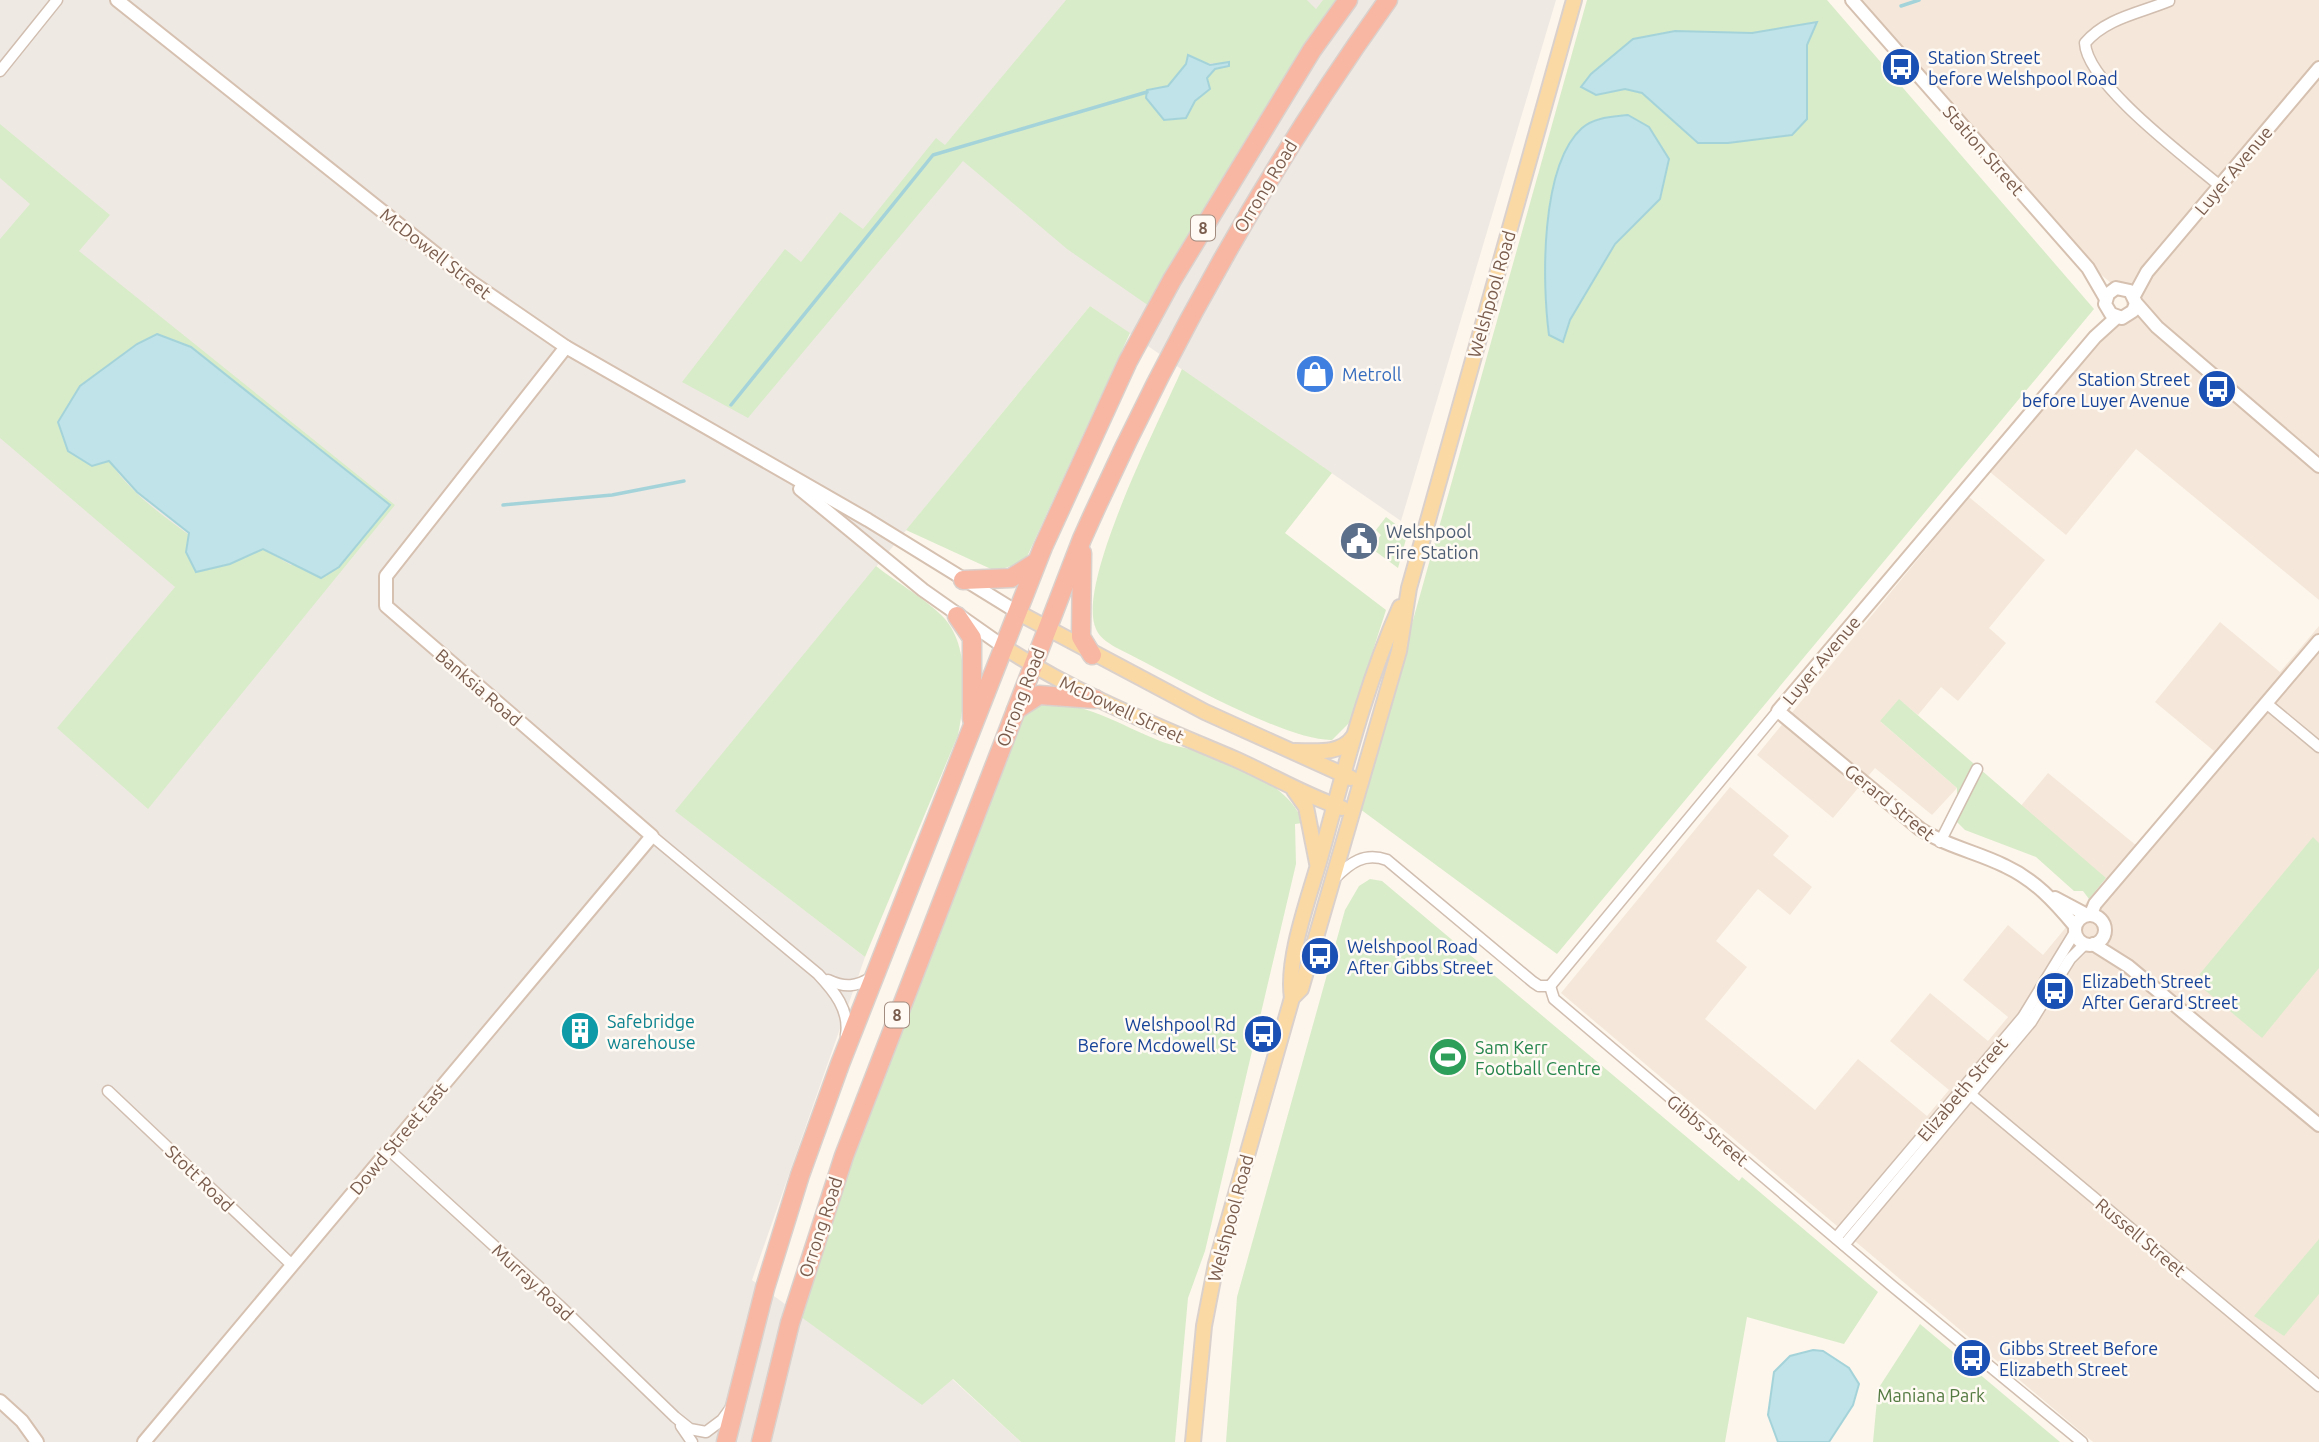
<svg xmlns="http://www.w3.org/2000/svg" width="2319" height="1442" viewBox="0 0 2319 1442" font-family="Ubuntu,sans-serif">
  <rect width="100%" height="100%" fill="#fdf6ec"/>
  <g fill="#f5e8da">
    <polygon points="1856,0 2319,0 2319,600 2136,449 2066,535 1990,472 2127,312 2125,295 2091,266"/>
    <polygon points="1969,497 2045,560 1989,628 2006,643 1958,701 1941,687 1918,715 1899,700 1881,722 1957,788 1932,815 1875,768 1833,818 1757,755"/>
    <polygon points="2220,622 2280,672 2319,626 2319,1442 2093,1442 1561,993 1730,787 1789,836 1773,855 1812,887 1790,915 1758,889 1716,941 1747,967 1705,1019 1815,1110 1858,1059 1927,1116 1949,1090 1890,1041 1930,993 1988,1041 2008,1017 1963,980 2008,925 2043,955 2106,879 2020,807 2048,773 2137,846 2214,751 2155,702"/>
  </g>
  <polygon fill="#efe9e4" points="0,0 1556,0 1401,521 1090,306 676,811 865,957 752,1280 922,1404 952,1379 1021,1442 0,1442"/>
  <g fill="#d8ecc9" fill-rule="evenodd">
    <path d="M1066 0H1307L1316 9 1323 0H1336L1254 125 1149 306 1067 249 963 161 748 418 682 382 785 249 801 262 840 212 863 229 936 138 945 145ZM1229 63V66L1215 69 1207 78 1210 89 1195 101 1147 90 1168 86 1186 64Z"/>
    <path d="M1587 0H1827L2094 309 1557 954 1360 809ZM1817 22 1807 45V119L1651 102 1642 93 1625 89 1675 31 1752 33ZM1564 154 1660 199 1615 244 1570 320 1564 341 1545 301 1548 214Z"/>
    <path d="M0 124 110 215 79 251 395 505 148 809 57 728 175 587 0 438V239L30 204 0 178ZM157 334 191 348 389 505 370 528 291 565 263 549 230 564C190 534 138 504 110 462 96 441 89 409 81 386L137 344Z"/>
    <polygon points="1090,306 1130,333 1025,561 1002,569 991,569 906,530"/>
    <path d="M1182 369 1332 473 1285 533 1386 610 1350 722 1332 740C1284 741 1164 671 1115 647 1107 642 1100 638 1096 629 1075 584 1161 418 1182 369Z"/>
    <polygon points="1386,517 1402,529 1406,539 1398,568 1371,548 1381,535 1376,530"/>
    <path d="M876 566C896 582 929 601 945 619 970 648 965 701 958 735L865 957 675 811Z"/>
    <polygon points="1899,699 2106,878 2089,899 2083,891 2074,891 2036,857 1965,830 1957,822 1957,788 1880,721"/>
    <path d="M1038 702C1084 701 1118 724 1160 741 1175 747 1191 748 1206 754 1240 765 1292 788 1303 823L1295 824 1296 864 1205 1251 1188 1298 1175 1442H1021L953 1379 922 1405 797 1314 824 1229 1024 711Z"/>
    <polygon points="2313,837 2319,843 2319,968 2262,1038 2194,981"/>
    <polygon points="1370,879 1382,881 1739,1181 1742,1177 1878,1292 1844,1344 1747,1317 1725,1442 1226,1442 1237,1297 1345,910 1359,886"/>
    <polygon points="2319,1239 2319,1294 2284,1336 2254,1316"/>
    <polygon points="1920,1324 2060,1442 1873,1442 1878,1389"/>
  </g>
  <g fill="#bfe3e8" stroke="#a5d3da" stroke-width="2">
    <polygon points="1817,22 1807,45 1807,119 1792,135 1728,143 1698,143 1642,93 1625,89 1596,95 1581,87 1591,74 1633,39 1675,31 1752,33"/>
    <polygon points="1188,55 1210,65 1229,62 1229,66 1215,69 1207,78 1210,89 1195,101 1186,118 1164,120 1146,98 1147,90 1168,86 1186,64"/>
    <path d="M1628 115 1649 127 1669 159 1660 199 1615 244 1570 320 1563 342 1549 335C1542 283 1540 166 1582 128 1595 117 1612 117 1628 115Z"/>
    <polygon points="157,334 191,347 390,505 339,567 321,578 263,549 230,564 196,572 186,552 189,533 137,492 109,461 92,466 68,451 58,422 80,386 137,344"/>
    <polygon points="1813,1350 1823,1351 1849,1368 1859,1384 1853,1405 1829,1442 1778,1442 1768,1415 1774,1372 1790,1356"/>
  </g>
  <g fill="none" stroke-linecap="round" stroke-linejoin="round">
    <g stroke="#a5d3da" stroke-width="3.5">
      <polyline points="1901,6 1919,0"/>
      <polyline points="731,405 933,155 1147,92"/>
      <polyline points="503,505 612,495 684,481"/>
    </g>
    <g stroke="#d1beb0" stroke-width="13">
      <g id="street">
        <path d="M2169 1C2140 13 2106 18 2085 43 2087 84 2187 158 2220 186"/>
        <polyline points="0,71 57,0"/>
        <polyline points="2266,703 2319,747"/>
        <path d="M652 836 818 974C834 991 850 1010 846 1035"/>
        <polyline points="1940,842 1977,769"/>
        <path d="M1335 878C1350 863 1364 852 1387 860L1533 982 1539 986H1550"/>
        <path d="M828 980C845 988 856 987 872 977"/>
        <polyline points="1550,986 1554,999 1891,1285 2082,1442"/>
        <polyline points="1550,986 1778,711"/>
        <polyline points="1963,1088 2319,1386"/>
        <polyline points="108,1091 292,1265"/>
        <polyline points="388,1149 560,1306 675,1417 690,1429 706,1432 722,1420 730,1409"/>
        <polyline points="1836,1238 2023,1017 2075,932"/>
        <polyline points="1844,1245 2031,1022 2070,959 2085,944"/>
        <polyline points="681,1426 692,1442"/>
      </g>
    </g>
    <g stroke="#d6c0b0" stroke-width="16">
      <g id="secondary">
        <polyline points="117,0 470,281 566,347 868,520 1017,612"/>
        <polyline points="1852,0 2088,268 2106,299"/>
        <polyline points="2134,296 2147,272 2319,68"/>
        <polyline points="2136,303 2133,311 2122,318 2111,314 2105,304 2108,294 2116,288 2130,291 2136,303 2157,327 2319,466"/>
        <polyline points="800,489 923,590 1004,647"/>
        <polyline points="2055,898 2087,915"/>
        <polyline points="2091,914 2095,904 2319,641"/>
        <circle cx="2090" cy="930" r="15"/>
        <path d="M2075 926C2054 901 2035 880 2005 866 1977 852 1948 847 1920 829L1778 711 2095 337 2117 317"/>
        <polyline points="2093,944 2128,966 2319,1125"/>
        <polyline points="0,1401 22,1421 37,1442"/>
        <polyline points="144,1442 652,836 386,606 386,576 566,347"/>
      </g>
    </g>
    <g stroke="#dad1cd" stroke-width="18">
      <g id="primary">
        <polyline points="1017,612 1205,712 1351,778"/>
        <path d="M1004 647C1076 694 1155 725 1235 759 1271 775 1304 795 1342 808"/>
        <path d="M1295 751C1314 751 1341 755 1353 737"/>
        <polyline points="1294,790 1306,807 1317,863"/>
        <path d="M1292 998C1286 960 1308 900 1319 862 1343 777 1364 688 1400 607"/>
        <polyline points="1193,1442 1204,1326 1216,1264 1292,998 1301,989 1399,651 1409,588 1574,0"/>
      </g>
    </g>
    <g stroke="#dad1cd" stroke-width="21">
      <g id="highway">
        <polyline points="1082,553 1081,637 1092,655"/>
        <polyline points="963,580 1011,578 1035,563"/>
        <polyline points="957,616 972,638 972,719"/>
        <polyline points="1016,710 1039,695 1095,699"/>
        <polyline points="726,1442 765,1288 800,1175 840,1064 1043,547 1128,361 1172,280 1312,50 1348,0"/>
        <path d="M761 1442 790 1323 844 1156 1082 539C1166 350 1267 169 1388 0"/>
      </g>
    </g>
    <use href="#street" stroke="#fff" stroke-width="10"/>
    <use href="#secondary" stroke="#fff" stroke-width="12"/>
    <use href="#primary" stroke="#fbd9a5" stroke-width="14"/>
    <use href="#highway" stroke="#f7b7a3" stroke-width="18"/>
  </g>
  <defs>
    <g id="bus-disc" transform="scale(2.0125)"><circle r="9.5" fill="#1a4fb4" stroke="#fffaf3"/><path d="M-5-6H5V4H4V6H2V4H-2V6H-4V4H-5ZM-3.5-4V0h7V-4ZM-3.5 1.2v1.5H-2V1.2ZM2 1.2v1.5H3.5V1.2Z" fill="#fff"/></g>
    <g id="shop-disc" transform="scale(2.0125)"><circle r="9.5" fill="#3f7fe0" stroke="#fffaf3"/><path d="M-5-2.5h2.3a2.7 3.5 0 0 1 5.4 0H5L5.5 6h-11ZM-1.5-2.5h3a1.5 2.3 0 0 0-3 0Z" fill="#fff"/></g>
    <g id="civic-disc" transform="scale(2.0125)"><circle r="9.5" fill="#5c6f8a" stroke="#fffaf3"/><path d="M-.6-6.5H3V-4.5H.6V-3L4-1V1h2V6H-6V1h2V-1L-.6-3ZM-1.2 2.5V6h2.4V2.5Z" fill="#fff"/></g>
    <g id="building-disc" transform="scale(2.0125)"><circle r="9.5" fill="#0f9aa8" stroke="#fffaf3"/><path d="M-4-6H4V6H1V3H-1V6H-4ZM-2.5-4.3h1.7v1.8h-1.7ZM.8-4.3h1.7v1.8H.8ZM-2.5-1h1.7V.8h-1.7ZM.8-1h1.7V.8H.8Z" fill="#fff"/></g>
    <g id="stadium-disc" transform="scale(2.0125)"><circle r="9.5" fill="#2e9e5b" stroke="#fffaf3"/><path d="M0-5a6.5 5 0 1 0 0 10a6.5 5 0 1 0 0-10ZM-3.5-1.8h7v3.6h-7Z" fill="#fff"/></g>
  </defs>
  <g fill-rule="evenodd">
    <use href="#bus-disc" x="1901" y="67"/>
    <use href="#shop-disc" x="1315" y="374"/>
    <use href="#bus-disc" x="2217" y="389"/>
    <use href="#civic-disc" x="1359" y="541"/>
    <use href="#bus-disc" x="1320" y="956"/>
    <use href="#bus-disc" x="2055" y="991"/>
    <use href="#building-disc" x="580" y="1031"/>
    <use href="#bus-disc" x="1263" y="1034"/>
    <use href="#stadium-disc" x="1448" y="1057"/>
    <use href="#bus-disc" x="1972" y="1358"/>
  </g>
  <g text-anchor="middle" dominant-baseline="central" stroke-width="5" stroke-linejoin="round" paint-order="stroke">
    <g fill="#fffaf3" stroke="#a28b7f" stroke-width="2">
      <rect x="1191" y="215.5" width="24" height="25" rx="5"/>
      <rect x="885" y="1002.5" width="24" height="25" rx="5"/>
    </g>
    <g font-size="16" font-weight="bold" fill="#7a5c4d">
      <text x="1203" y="228">8</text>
      <text x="897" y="1015">8</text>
    </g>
    <g font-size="18" fill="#164399" stroke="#fffaf3" text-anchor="start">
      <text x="1928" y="57">Station Street<tspan x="1928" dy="21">before Welshpool Road</tspan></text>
      <text x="2190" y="379" text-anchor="end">Station Street<tspan x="2190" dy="21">before Luyer Avenue</tspan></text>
      <text x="1347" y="946">Welshpool Road<tspan x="1347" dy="21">After Gibbs Street</tspan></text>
      <text x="2082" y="981">Elizabeth Street<tspan x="2082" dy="21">After Gerard Street</tspan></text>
      <text x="1236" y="1024" text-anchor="end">Welshpool Rd<tspan x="1236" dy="21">Before Mcdowell St</tspan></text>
      <text x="1999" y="1348">Gibbs Street Before<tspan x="1999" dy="21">Elizabeth Street</tspan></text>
    </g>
    <g font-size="18" fill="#7a5c4d" stroke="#fffaf3">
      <text transform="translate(1984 150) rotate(49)">Station Street</text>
      <text transform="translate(2233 170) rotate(-50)">Luyer Avenue</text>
      <text transform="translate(1265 186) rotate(-59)">Orrong Road</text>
      <text transform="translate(436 253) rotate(38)">McDowell Street</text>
      <text transform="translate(1491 294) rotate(-74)">Welshpool Road</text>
      <text transform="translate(1821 660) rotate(-50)">Luyer Avenue</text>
      <text transform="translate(479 687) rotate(41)">Banksia Road</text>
      <text transform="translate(1020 697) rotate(-69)">Orrong Road</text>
      <text transform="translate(1122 709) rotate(25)">McDowell Street</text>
      <text transform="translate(1890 802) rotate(39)">Gerard Street</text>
      <text transform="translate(1962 1089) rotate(-50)">Elizabeth Street</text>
      <text transform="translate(1708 1130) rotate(40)">Gibbs Street</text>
      <text transform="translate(398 1138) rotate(-50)">Dowd Street East</text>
      <text transform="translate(200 1178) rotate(44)">Stott Road</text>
      <text transform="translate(1230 1218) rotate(-75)">Welshpool Road</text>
      <text transform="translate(820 1227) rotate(-72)">Orrong Road</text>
      <text transform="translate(2141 1237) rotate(40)">Russell Street</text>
      <text transform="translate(533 1282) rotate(43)">Murray Road</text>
    </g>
    <g font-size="18" fill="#366cbe" stroke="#fffaf3" text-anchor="start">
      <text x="1342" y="374">Metroll</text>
    </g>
    <g font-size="18" fill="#4e5e75" stroke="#fffaf3" text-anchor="start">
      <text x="1386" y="531">Welshpool<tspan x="1386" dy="21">Fire Station</tspan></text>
    </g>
    <g font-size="18" fill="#0d838f" stroke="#fffaf3" text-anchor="start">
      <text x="607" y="1021">Safebridge<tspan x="607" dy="21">warehouse</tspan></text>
    </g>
    <g font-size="18" fill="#27864d" stroke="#fffaf3" text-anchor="start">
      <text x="1475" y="1047">Sam Kerr<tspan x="1475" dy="21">Football Centre</tspan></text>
    </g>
    <g font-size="18" fill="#537a41" stroke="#fffaf3">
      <text x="1931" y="1395">Maniana Park</text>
    </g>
  </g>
</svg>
